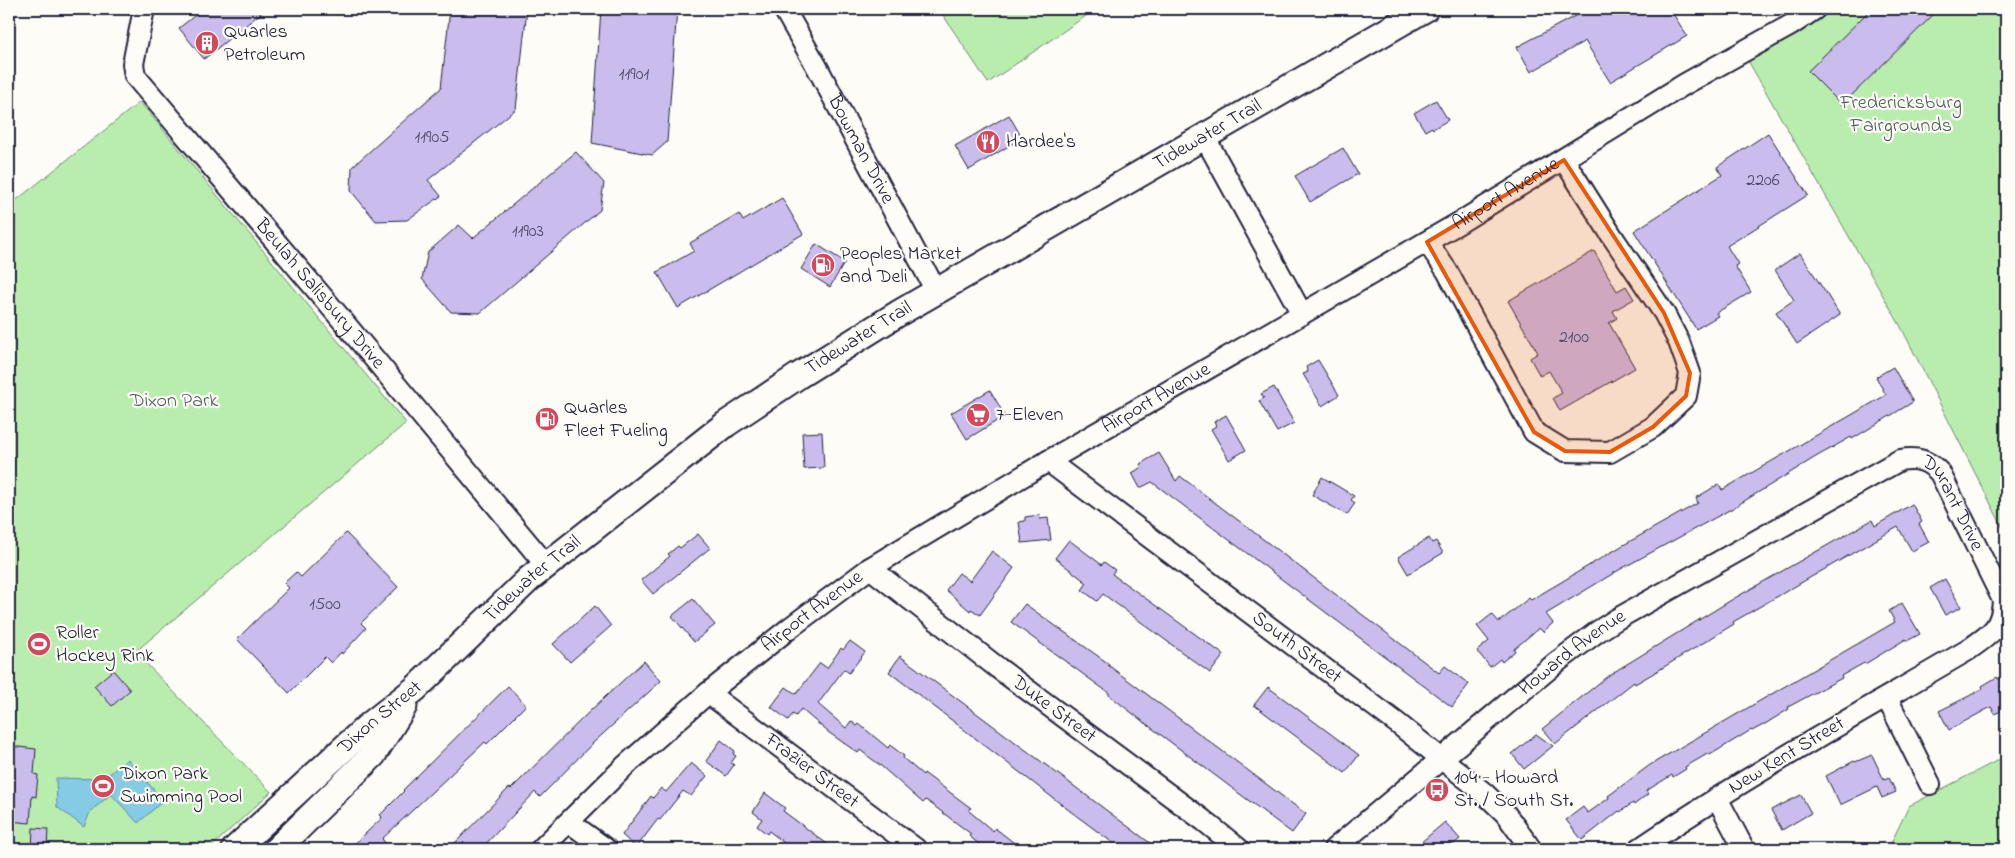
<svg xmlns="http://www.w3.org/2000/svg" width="2015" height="858" viewBox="0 0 2015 858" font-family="'Indie Flower',sans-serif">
  <rect width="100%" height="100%" fill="#fdfcf7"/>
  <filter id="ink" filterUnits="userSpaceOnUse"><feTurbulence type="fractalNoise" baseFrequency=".02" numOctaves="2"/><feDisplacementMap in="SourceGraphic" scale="10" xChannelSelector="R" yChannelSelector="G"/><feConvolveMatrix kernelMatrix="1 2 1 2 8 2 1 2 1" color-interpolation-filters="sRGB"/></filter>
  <g filter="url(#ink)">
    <g fill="#b9edae" stroke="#6e8874">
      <polygon points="939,9 1096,9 988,83"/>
      <polygon points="1815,9 2006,9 2006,534 1901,327 1743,52"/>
      <polygon points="140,102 406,423 135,652 271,792 209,849 9,849 9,206"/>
      <polygon points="2006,756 2006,849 1888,849 1909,806"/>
    </g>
    <polygon fill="#85cbe6" stroke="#5d87a2" points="128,759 163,801 138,823 111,794 90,812 84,827 57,807 56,778 103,779"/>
    <g fill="#cabced" stroke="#22223b">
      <polygon points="203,9 266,9 204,59 179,28"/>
      <polygon points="450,9 527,9 516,109 428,180 441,196 407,220 376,221 351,191 352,167 441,88"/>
      <polygon points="601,9 677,9 667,142 652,155 592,143"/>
      <polygon points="1588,9 1670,9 1687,36 1610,82 1585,41 1531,72 1517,47"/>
      <polygon points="1871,9 1939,9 1842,105 1808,71"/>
      <polygon points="1436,100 1448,120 1433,129 1432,127 1425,131 1414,113"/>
      <polygon points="1009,115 1022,138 969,170 955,146"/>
      <polygon points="1768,133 1808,195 1727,246 1738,264 1735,266 1751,292 1716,313 1718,316 1696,329 1634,231 1722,175 1717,167"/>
      <polygon points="1343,148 1358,174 1310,202 1295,176"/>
      <polygon points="576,152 604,183 600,210 480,313 451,312 422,279 428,252 459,225 473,238"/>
      <polygon points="782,198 803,234 678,308 657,272 694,251 690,243 739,214 743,221"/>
      <polygon points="816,244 845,262 830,287 801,269"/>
      <polygon points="1594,251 1617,291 1626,286 1634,299 1613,311 1617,318 1609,323 1635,368 1560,411 1553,398 1562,393 1549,371 1540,376 1530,358 1538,353 1508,301"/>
      <polygon points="1800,253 1840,315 1797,344 1776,312 1794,300 1775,270"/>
      <polygon points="1318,360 1339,395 1322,406 1303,374 1308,372 1306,367"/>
      <polygon points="1893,367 1913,402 1852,439 1851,437 1814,458 1733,508 1619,570 1546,614 1553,623 1543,632 1539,628 1514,649 1515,651 1502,662 1500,659 1490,667 1477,651 1489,641 1477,626 1492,614 1499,622 1529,598 1531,600 1620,547 1698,503 1696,498 1719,484 1722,490 1886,395 1876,377"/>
      <polygon points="1274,387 1294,423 1277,432 1259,401 1264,398 1261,394"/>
      <polygon points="990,390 1005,416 967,439 951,413"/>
      <polygon points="1226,415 1246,450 1229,460 1211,429 1216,426 1214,422"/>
      <polygon points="822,432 824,468 804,469 802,433"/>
      <polygon points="1159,453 1176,481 1180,476 1439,673 1445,666 1469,684 1452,707 1152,482 1140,488 1132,473 1142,467 1140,464"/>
      <polygon points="1322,477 1354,496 1351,500 1355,503 1347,515 1312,495"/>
      <polygon points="1912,504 1922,522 1919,524 1929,542 1912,551 1898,527 1733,622 1734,624 1659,670 1635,684 1634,682 1555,744 1542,729 1609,675 1733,599 1872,520 1875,526"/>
      <polygon points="1039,515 1040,519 1048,518 1051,540 1022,543 1019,522 1025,521 1025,517"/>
      <polygon points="346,533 398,587 361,623 366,628 342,654 341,652 331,663 325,657 289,693 237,639 289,588 284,583 296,572 301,577"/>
      <polygon points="698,534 710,548 653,594 641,580 670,556 668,554 678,546 680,548"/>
      <polygon points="1429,538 1432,543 1436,541 1443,553 1408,574 1398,557"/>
      <polygon points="1069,540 1102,565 1104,562 1115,570 1112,574 1224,655 1210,673 1103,594 1097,601 1082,590 1087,583 1055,558"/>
      <polygon points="992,551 1014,568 980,615 971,609 970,611 946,590 959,573 970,581"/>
      <polygon points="1945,579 1961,607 1945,615 1930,588"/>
      <polygon points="693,599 715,625 694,642 672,616"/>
      <polygon points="1902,603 1920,634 1907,641 1906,639 1865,664 1864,663 1841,676 1842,678 1788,707 1789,709 1765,724 1752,731 1751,730 1710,755 1709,753 1685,767 1686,769 1673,777 1672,775 1646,791 1648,794 1634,805 1633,803 1620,812 1619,811 1582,840 1566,820 1583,807 1588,813 1609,798 1608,796 1650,765 1895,622 1889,611"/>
      <polygon points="1025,604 1109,664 1108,665 1306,814 1292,833 1141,720 1109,695 1109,693 1011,622"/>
      <polygon points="595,606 611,626 570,662 553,644"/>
      <polygon points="850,641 865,652 849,673 844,669 818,704 846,728 851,721 857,726 859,724 888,748 890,745 904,756 903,758 923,775 924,773 971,808 969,811 993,831 995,828 1022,849 985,849 969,836 971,834 926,800 923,803 881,766 860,750 858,753 828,732 801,709 796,716 793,714 788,720 771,707 786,687 796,694 820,663 827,668 841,648 843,650"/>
      <polygon points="900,656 1098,804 1158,849 1121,849 1070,811 889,672"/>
      <polygon points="644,661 661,681 593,743 540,797 535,792 481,849 449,849 509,788 511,789 592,709"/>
      <polygon points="113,670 130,690 112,706 94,686"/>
      <polygon points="2006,675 2006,708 1995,714 1991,707 1949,730 1939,711 1983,689 1982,686 1997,677 1998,679"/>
      <polygon points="508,686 526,705 487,744 485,742 382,839 391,849 349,849 381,819 382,817 380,815 404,791 403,790"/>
      <polygon points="1268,687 1359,755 1345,773 1254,705"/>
      <polygon points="1536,734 1553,746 1524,769 1512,754"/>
      <polygon points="721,740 735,751 733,754 736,756 731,763 734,765 726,776 706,761"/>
      <polygon points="10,746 36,749 34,774 38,775 36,797 32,796 30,823 9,821"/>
      <polygon points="1872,755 1884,780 1889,778 1896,792 1882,798 1877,787 1840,805 1826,776 1854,761 1855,762"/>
      <polygon points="691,763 707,776 691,796 683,791 660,820 658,819 636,848 622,835 651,796 653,798 661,788 666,792"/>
      <polygon points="765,793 785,808 783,811 834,849 792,849 769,831 767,834 757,826 762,819 753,812"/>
      <polygon points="1801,795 1811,813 1782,830 1771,810"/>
      <polygon points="1445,822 1460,839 1448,849 1413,849"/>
      <polygon points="33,828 48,829 47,849 32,849"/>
    </g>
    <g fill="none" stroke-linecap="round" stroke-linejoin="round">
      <g stroke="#22223b" stroke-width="24">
        <g id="minor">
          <path id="s1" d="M144 9 133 64 135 76 337 314 546 565"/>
          <path id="s2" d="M784 9 817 67 936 291"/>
          <polyline points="1204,136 1302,314"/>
          <polyline points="1427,242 1447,271 1534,432 1565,451 1610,452 1653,427 1686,396 1690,373 1679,342 1664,313 1612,236 1564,160"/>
          <path id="s3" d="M1048 461 1397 723 1483 792 1505 813 1531 849"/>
          <path id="s4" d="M870 568 998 668 1203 820 1239 849"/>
          <path id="s5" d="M708 693 916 849"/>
          <polyline points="1887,698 1930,784"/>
          <polyline points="1717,798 1744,849"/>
          <polyline points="569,822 606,849"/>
          <path id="s6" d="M541 849 625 766 708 693 791 627 870 568 1048 461 1459 223 1685 84 1791 25 1815 9"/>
          <path id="s7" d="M1334 849 1557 662 1597 632 1617 619 1900 460C1917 457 1928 460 1940 473L2003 600C2002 629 1990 634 1968 650 1857 715 1745 777 1639 849"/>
        </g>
      </g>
      <g stroke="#22223b" stroke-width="29">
        <g id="major">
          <path id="s8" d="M235 849 367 727 415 689 529 579 726 424 798 376 899 313 1425 9"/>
          <polyline points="277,849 373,755 404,706"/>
        </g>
      </g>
      <use href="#minor" stroke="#fdfcf7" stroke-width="20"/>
      <use href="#major" stroke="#fdfcf7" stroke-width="25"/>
    </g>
  </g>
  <path fill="#e8590c" fill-opacity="0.2" stroke="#e8590c" stroke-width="4" stroke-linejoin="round" d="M1564 160 1664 313 1690 373 1686 396 1653 427 1610 452 1565 451 1534 432 1427 242Z"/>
  <defs>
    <g id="building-disc" transform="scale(1.25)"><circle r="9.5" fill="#d1495b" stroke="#fdfcf7"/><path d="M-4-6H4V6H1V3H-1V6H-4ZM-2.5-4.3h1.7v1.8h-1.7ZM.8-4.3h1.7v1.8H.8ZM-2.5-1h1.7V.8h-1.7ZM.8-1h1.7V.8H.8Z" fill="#fff"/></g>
    <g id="restaurant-disc" transform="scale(1.25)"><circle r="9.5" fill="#d1495b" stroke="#fdfcf7"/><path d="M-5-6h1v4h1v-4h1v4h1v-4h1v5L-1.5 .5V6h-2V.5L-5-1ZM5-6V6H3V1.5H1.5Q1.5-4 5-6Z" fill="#fff"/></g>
    <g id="fuel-disc" transform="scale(1.25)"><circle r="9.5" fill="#d1495b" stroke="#fdfcf7"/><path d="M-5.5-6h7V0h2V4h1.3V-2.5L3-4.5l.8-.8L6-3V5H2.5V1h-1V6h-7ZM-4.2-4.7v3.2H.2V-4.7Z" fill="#fff"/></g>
    <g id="supermarket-disc" transform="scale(1.25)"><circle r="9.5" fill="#d1495b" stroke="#fdfcf7"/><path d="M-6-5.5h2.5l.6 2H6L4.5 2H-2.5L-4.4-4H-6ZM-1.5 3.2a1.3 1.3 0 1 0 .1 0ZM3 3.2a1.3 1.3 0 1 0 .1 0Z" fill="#fff"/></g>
    <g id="stadium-disc" transform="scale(1.25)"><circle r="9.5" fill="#d1495b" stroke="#fdfcf7"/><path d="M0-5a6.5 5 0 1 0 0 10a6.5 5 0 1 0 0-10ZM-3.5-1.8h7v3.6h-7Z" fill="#fff"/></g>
    <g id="bus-disc" transform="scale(1.25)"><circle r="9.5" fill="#d1495b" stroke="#fdfcf7"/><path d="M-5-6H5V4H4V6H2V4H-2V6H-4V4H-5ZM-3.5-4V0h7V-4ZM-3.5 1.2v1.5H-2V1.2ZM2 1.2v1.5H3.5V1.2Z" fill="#fff"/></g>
  </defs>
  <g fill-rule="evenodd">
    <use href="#building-disc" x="207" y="43"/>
    <use href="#restaurant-disc" x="988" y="142"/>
    <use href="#fuel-disc" x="823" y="265"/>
    <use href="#supermarket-disc" x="978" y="415"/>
    <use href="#fuel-disc" x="547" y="419"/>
    <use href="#stadium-disc" x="39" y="644"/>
    <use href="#stadium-disc" x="103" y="786"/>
    <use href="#bus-disc" x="1437" y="790"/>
  </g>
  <g text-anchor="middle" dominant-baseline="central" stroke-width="4.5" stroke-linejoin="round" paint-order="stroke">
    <g font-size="18" fill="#4c4868">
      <text x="634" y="75">11901</text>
      <text x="432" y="138">11905</text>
      <text x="1763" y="181">2206</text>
      <text x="528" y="232">11903</text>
      <text x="1574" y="338">2100</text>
      <text x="325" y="605">1500</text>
    </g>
    <g font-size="20" fill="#22223b" stroke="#fdfcf7" text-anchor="start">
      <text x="224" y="32">Quarles<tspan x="224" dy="23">Petroleum</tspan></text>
      <text x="1006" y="142">Hardee's</text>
      <text x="840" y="254">Peoples Market<tspan x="840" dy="23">and Deli</tspan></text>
      <text x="564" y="408">Quarles<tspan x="564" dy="23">Fleet Fueling</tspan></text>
      <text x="996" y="415">7-Eleven</text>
      <text x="56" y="633">Roller<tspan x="56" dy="23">Hockey Rink</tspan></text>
      <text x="120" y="774">Dixon Park<tspan x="120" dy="23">Swimming Pool</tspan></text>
      <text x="1454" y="778">104 - Howard<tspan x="1454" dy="23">St. / South St.</tspan></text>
    </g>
    <g font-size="20" fill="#4f5f5e" stroke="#fdfcf7">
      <text x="1901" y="103">Fredericksburg<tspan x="1901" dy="23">Fairgrounds</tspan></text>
      <text x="174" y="401">Dixon Park</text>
    </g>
    <g font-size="20" fill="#22223b" stroke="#fdfcf7">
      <text stroke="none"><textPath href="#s8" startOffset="1212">Tidewater Trail</textPath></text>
      <text stroke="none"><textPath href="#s2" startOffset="160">Bowman Drive</textPath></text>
      <text stroke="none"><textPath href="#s6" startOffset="1171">Airport Avenue</textPath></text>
      <text stroke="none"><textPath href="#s1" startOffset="354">Beulah Salisbury Drive</textPath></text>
      <text stroke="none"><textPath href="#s8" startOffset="808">Tidewater Trail</textPath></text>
      <text stroke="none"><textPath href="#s6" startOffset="766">Airport Avenue</textPath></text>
      <text stroke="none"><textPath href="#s7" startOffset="766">Durant Drive</textPath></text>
      <text stroke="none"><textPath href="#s8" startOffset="402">Tidewater Trail</textPath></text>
      <text stroke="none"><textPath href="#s6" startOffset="361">Airport Avenue</textPath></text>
      <text stroke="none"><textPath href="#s3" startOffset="311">South Street</textPath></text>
      <text stroke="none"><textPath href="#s7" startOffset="309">Howard Avenue</textPath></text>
      <text stroke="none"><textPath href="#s4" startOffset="232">Duke Street</textPath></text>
      <text stroke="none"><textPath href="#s8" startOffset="196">Dixon Street</textPath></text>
      <text transform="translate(1787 756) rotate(-31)">New Kent Street</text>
      <text stroke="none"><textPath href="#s5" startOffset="130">Frazier Street</textPath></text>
    </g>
  </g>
  <rect width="2015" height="858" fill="none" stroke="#fdfcf7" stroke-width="30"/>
  <rect x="15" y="15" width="1985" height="828" fill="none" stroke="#22223b" stroke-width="2" filter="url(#ink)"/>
</svg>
